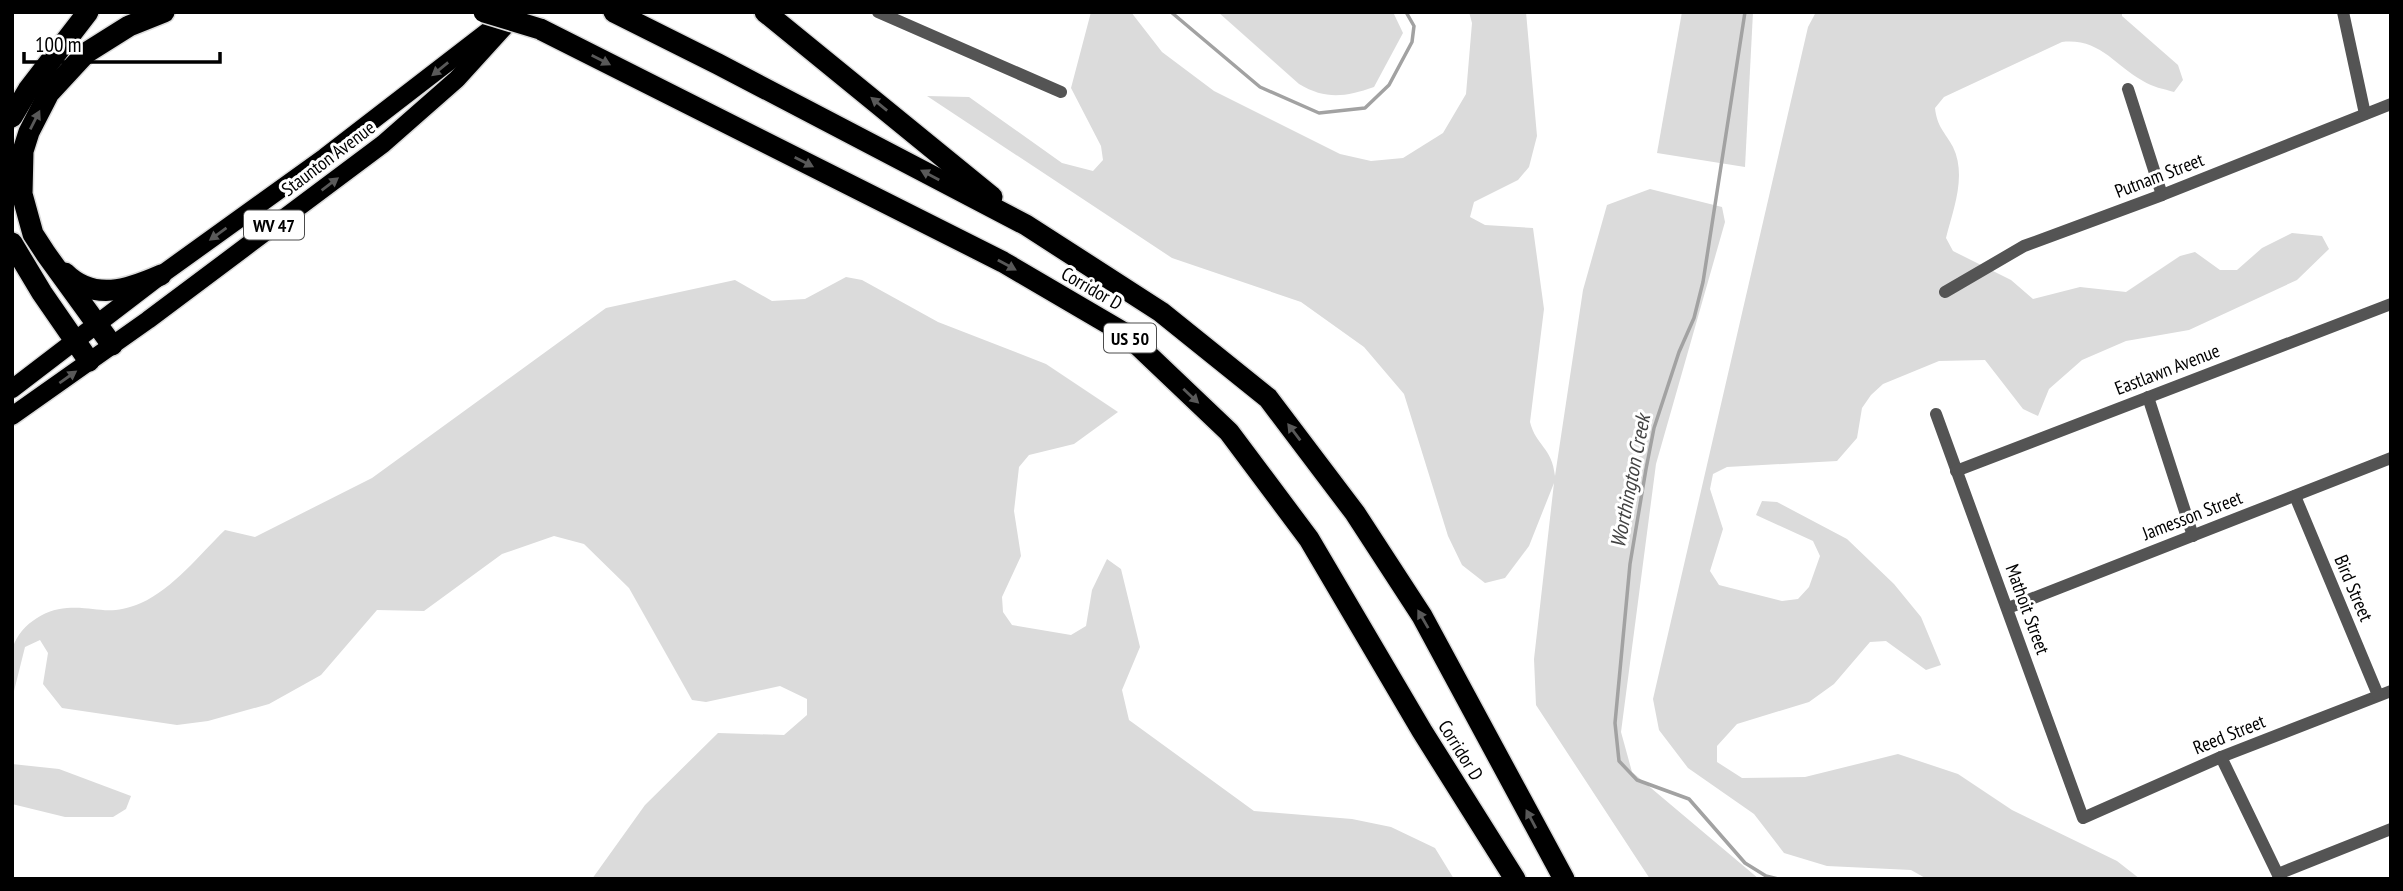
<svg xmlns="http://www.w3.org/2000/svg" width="2403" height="891" viewBox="0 0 2403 891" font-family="'PT Sans Narrow',sans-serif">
  <rect width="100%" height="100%" fill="#fff"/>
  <g fill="#dbdbdb">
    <path d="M1091 12H1131L1162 52 1214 91 1340 154 1371 161 1403 158 1443 133 1466 94 1472 23 1469 12H1526L1537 136 1529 167 1518 180 1474 202 1470 217 1485 225 1533 228 1544 309 1530 422C1536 446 1552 447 1555 476L1583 290 1607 205 1650 189 1722 207 1725 222 1656 464 1621 732 1632 772 1759 879H1650L1536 705 1534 659 1554 483 1529 546 1505 578 1485 583 1462 565 1448 536 1404 394 1364 347 1301 302 1172 258 927 96 969 97 1062 163 1093 171 1103 160 1101 146 1071 88Z"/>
    <path d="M1218 12H1393L1403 33 1374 87C1345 97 1326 100 1299 84Z"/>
    <polygon points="1682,12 1753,12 1745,167 1657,153"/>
    <path d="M1816 12H2122V16L2178 65 2183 80 2174 92C2164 89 2152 87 2143 81 2114 65 2100 38 2062 42L1944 97 1935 108C1937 127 1945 132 1953 147 1967 176 1953 210 1946 238L1953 251 2011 280 2033 299 2080 287 2126 292 2180 256 2195 252 2220 270H2237L2262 248 2292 233 2322 236 2329 249 2297 280 2189 330 2126 341 2082 360 2049 389 2038 416 2023 409 1985 360 1939 361 1883 384 1871 395 1862 408 1857 438 1837 461 1727 467 1713 474 1710 489 1723 529 1710 571 1719 585 1782 601 1798 599 1809 587 1820 556 1813 541 1756 515 1762 501 1777 502 1847 539 1894 584 1921 617 1941 665 1926 670 1886 641 1870 642 1834 684 1809 702 1737 724 1717 746V762L1742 778 1805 777 1898 754 1958 774 2012 810 2117 861 2140 879H1927L1911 870 1827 866 1784 853 1754 814 1688 768 1659 730 1653 699 1808 27Z"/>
    <path d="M846 277 862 280 938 322 1046 364 1118 412 1074 444 1029 455 1019 467 1014 511 1021 556 1002 597 1003 612 1012 625 1071 635 1086 626 1092 590 1107 559 1121 569 1140 647 1122 690 1129 720 1254 811 1352 819 1391 827 1435 848 1454 879H592L645 805 718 733 784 735 807 715V699L780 686 706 702 692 700 629 588 584 544 554 536 502 554 424 611 377 610 321 675 269 704 208 721 177 725 62 708 43 684 48 653 40 640 25 647 12 699C12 684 9 666 12 651 17 627 44 609 67 608 97 606 108 617 141 603 173 589 200 554 225 530L255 537 372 478 606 308 735 280 772 301 805 299Z"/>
    <polygon points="12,764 59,769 131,796 126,809 113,817 65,817 12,804"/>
  </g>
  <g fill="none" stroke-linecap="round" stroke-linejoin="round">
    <g stroke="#a2a2a2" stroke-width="3.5">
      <polyline points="1171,12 1260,87 1319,113 1365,108 1389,85 1412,42 1414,26 1406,12"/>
      <polyline points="1745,12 1703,282 1694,318 1679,352 1654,428 1646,469 1630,564 1615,723 1619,761 1637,780 1689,799 1745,863 1766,876 1778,879"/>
    </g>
    <g stroke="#dbdbdb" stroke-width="21">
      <g id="primary">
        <polyline points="12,389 161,275 325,157 491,29"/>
        <polyline points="12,416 148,320 383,144 457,79 517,13"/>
      </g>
    </g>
    <g stroke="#dbdbdb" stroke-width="24">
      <g id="highway">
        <polyline points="614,12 718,64 1026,225 1161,312 1268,398 1355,513 1422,616 1564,879"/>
        <polyline points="765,12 992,197"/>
        <polyline points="540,29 1003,262 1126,334 1229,432 1309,539 1422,731 1515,879"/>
        <polyline points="12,117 28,90 88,12"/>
        <polyline points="12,243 42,293 89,361"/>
        <path d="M65 273C94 302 129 289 161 275"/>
        <polyline points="112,345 46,254 33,234 22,194 23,151 29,132 49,93 86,53 129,26 164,12"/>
      </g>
    </g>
    <g stroke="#545454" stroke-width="12">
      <polyline points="878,12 1061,92"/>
      <polyline points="2343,12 2365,114"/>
      <polyline points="2128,89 2162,195"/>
      <polyline points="1945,292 2024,246 2162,195 2391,104"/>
      <polyline points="2148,397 2193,536"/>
      <polyline points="1936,414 2083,818 2221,757 2391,691"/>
      <polyline points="1956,471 2391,304"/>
      <polyline points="2295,496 2378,695"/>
      <polyline points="2008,608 2391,458"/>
      <polyline points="2221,757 2280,879"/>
      <polyline points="2278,874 2391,829"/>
    </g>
    <use href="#primary" stroke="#000" stroke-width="18"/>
    <use href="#highway" stroke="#000" stroke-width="21"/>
    <g stroke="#dbdbdb" stroke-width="24" stroke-linecap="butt">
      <polyline id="highway-bridge" points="484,12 540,29"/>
    </g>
    <use href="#highway-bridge" stroke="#000" stroke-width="21"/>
  </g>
  <defs><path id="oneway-solid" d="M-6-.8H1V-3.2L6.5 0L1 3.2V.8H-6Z" transform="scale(1.75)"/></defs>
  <g fill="#595959">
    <use href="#oneway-solid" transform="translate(601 60) rotate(27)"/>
    <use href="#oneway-solid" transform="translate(440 69) rotate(141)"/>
    <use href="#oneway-solid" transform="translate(879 104) rotate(-141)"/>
    <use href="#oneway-solid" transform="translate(35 120) rotate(-63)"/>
    <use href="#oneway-solid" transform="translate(804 162) rotate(27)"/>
    <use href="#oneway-solid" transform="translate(930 175) rotate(-152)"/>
    <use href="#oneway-solid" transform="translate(330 184) rotate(-37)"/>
    <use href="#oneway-solid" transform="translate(218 234) rotate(144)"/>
    <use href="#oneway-solid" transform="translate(1007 265) rotate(29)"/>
    <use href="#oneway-solid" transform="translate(68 377) rotate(-35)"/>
    <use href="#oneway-solid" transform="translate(1191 396) rotate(43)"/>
    <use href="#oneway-solid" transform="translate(1294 432) rotate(-127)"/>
    <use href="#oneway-solid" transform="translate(1423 619) rotate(-120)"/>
    <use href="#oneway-solid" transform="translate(1531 819) rotate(-118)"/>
  </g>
  <g text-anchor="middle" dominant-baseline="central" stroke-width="6" stroke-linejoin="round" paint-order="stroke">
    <g fill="#fff" stroke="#4c4c4c" stroke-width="2">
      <rect x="244" y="210.5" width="60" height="29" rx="5"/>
      <rect x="1104" y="323.5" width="52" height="29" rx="5"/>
    </g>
    <g font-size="18" font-weight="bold" fill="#000">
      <text x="274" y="225">WV 47</text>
      <text x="1130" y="338">US 50</text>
    </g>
    <g font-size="19" fill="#000" stroke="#fff">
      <text transform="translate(328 158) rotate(-37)">Staunton Avenue</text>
      <text transform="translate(2159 175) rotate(-21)">Putnam Street</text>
      <text transform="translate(1092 288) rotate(30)">Corridor D</text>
      <text transform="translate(2167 369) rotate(-21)">Eastlawn Avenue</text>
      <text transform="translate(2192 515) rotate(-21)">Jamesson Street</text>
      <text transform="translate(2354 588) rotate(67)">Bird Street</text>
      <text transform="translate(2028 609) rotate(70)">Mathoit Street</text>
      <text transform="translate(2229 734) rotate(-22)">Reed Street</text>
      <text transform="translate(1461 750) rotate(58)">Corridor D</text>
    </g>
    <g font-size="21" font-style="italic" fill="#434343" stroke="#fff">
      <text transform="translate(1630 481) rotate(-79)">Worthington Creek</text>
    </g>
  </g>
  <rect width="2403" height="891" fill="none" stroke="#000000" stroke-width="28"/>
  <path d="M24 52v10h196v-10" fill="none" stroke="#000000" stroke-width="3.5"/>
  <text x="35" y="52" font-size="21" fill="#000000" stroke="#ffffff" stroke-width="5" paint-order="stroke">100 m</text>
</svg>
